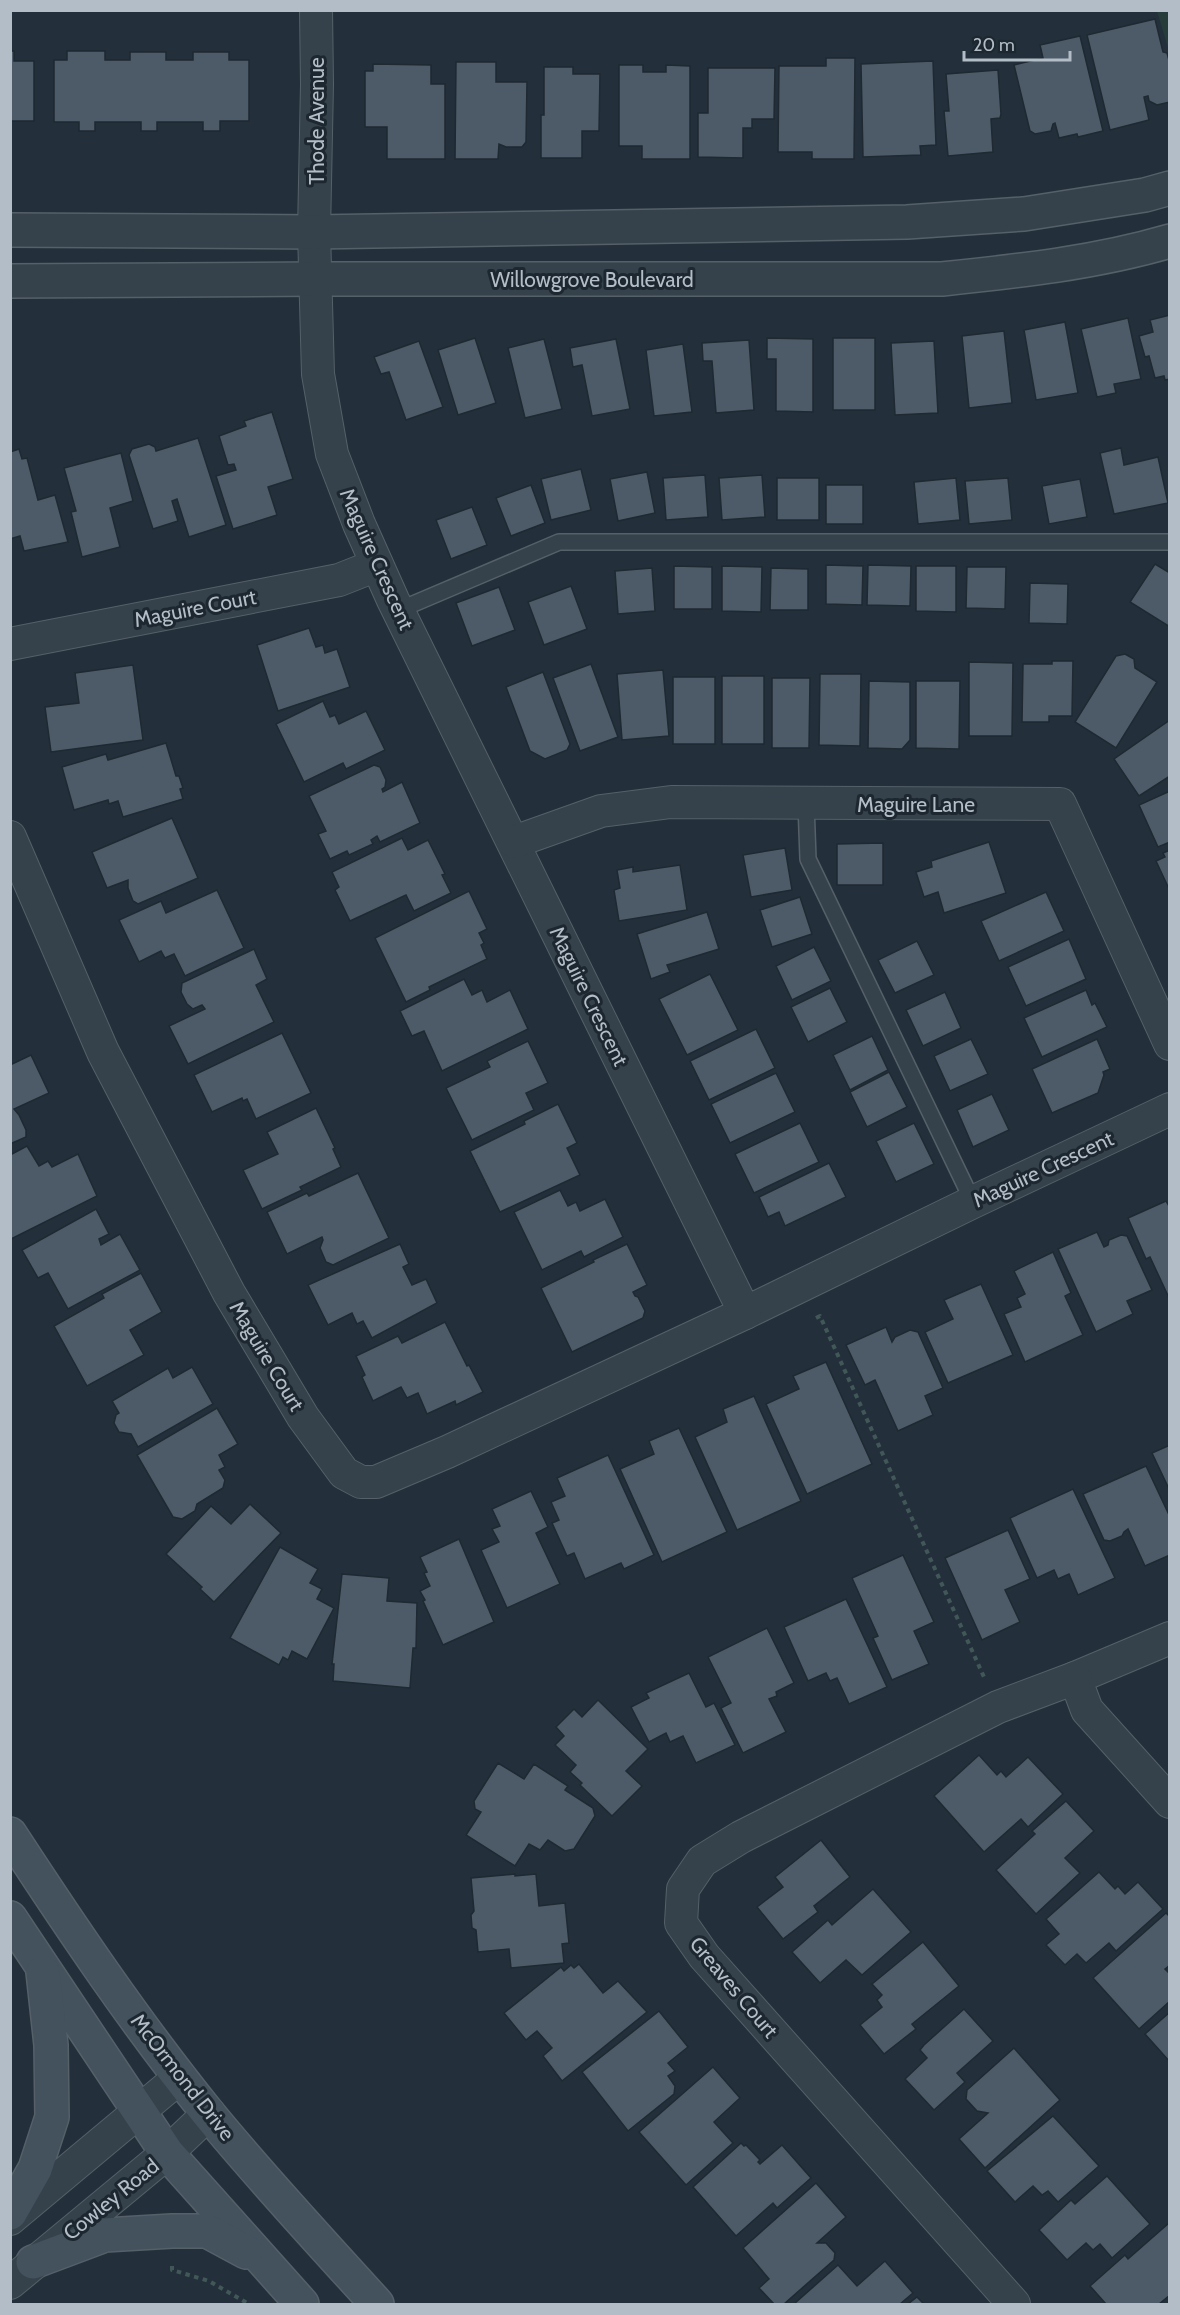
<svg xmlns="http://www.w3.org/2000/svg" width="1180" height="2315" viewBox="0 0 1180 2315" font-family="Cabin,sans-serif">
  <rect width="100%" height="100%" fill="#23303b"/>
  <polygon fill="#253c3b" points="1157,11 1169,11 1169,51"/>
  <g fill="#4c5b67" stroke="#1e2932" stroke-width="1.5">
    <polygon points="1155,19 1163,52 1167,53 1170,64 1170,102 1157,105 1149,101 1148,96 1144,97 1149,120 1110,130 1087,35"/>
    <polygon points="1080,36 1103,131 1078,137 1077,134 1059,138 1055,123 1053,124 1051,131 1035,134 1030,131 1014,65 1043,58 1040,45"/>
    <polygon points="10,51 14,51 14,61 34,61 34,121 10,121"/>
    <polygon points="67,51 105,51 105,60 130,60 130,52 166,52 166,60 193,60 193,52 229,52 229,60 249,60 249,121 220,121 220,131 203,131 203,122 157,122 157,131 141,131 141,122 95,122 95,131 79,131 79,122 54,122 54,60 67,60"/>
    <polygon points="826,58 855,58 854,159 812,159 812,152 778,152 779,66 826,66"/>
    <polygon points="933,61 936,145 920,146 921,155 863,157 861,64"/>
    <polygon points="456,62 496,62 496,82 527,82 526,142 522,147 506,147 499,144 498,159 455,159"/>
    <polygon points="373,64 431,65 431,84 445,84 445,159 387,159 387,127 365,127 365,71 373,71"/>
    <polygon points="619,65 643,65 643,72 666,72 666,65 690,66 690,159 642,159 642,146 619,146"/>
    <polygon points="544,67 573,67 573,74 600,74 599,131 582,131 582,158 541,158 541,115 544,115"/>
    <polygon points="708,68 775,68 774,119 752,119 752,128 743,128 743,158 698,157 698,113 708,113"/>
    <polygon points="998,70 1001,114 1000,118 991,119 993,152 948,156 944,111 949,111 946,74"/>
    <polygon points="1170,315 1170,379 1165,380 1164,376 1155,378 1149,356 1145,357 1139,336 1153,332 1150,320"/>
    <polygon points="1128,318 1141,379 1114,384 1116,393 1097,397 1081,329"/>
    <polygon points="1065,322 1078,393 1036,400 1024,330"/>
    <polygon points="1004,331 1012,403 969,408 962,336"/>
    <polygon points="475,338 496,403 458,415 438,350"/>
    <polygon points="767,338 813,339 813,412 776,411 776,359 767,359"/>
    <rect x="833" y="338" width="42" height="72"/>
    <polygon points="544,339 562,409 525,418 508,348"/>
    <polygon points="616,339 630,409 592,416 582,365 573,367 570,348"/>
    <polygon points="749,340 754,410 716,413 712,361 703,361 702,343"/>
    <polygon points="419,341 443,407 406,420 389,372 381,374 374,357"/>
    <polygon points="934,341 938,413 895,415 891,343"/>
    <polygon points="683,344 692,412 654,416 646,350"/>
    <polygon points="272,412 293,479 268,487 277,515 233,529 216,476 236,470 234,464 228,465 219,436 246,426 244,421"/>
    <polygon points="198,438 226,525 189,537 177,499 172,501 178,521 153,529 129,455 132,449 149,444 155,447 156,451"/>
    <polygon points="1121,448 1124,465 1158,457 1168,503 1114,514 1100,453"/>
    <polygon points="19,449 22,459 27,458 38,500 55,495 68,542 24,551 20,536 10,539 10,452"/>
    <polygon points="121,453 133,501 110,508 120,547 82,557 71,512 76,511 64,468"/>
    <polygon points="581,469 591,510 551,520 541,479"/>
    <polygon points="647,472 655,513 618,521 610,479"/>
    <polygon points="705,475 708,517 666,520 663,478"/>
    <polygon points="762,475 765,517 722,520 719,478"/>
    <rect x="777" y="478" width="42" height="42"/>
    <polygon points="956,478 960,520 918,524 914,482"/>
    <polygon points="1008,478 1012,520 969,524 965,481"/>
    <polygon points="1080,479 1087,517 1049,524 1042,486"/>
    <polygon points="531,485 545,523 511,536 496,498"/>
    <rect x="826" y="485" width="37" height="39"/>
    <polygon points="472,507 487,545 451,559 436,520"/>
    <polygon points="1155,564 1170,573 1170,627 1130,602"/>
    <polygon points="826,565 863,566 862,605 826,604"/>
    <polygon points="868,565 911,566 910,606 867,605"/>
    <polygon points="674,566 712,567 712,609 674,609"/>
    <polygon points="722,566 762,567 761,612 722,611"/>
    <polygon points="916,566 956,566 956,612 916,611"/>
    <polygon points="967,567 1006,567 1005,609 966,608"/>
    <polygon points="652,568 655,611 618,614 615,571"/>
    <polygon points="771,568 808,569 808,610 770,610"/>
    <polygon points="1030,583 1068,584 1067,624 1029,623"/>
    <polygon points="571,586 587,629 544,645 528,602"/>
    <polygon points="499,587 515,630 472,646 456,603"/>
    <polygon points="309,628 316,647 323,645 325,653 337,649 350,687 278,711 257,645"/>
    <polygon points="1125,654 1134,659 1135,668 1157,682 1116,748 1075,722 1116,656"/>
    <polygon points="1052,661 1073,661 1072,716 1049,716 1049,722 1022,722 1023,664 1052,664"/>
    <polygon points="969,662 1013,663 1012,736 969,736"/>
    <polygon points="591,664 618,737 580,751 553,678"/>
    <polygon points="133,665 143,740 51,752 45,707 79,703 75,673"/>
    <polygon points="663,670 669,736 622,740 617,674"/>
    <polygon points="543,672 570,744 567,750 545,759 530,751 506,687"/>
    <polygon points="820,674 861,674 860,746 819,745"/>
    <rect x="722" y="676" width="42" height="68"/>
    <rect x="673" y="677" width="42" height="67"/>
    <polygon points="772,678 810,678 809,748 772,748"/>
    <polygon points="869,681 910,682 910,740 902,749 868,748"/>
    <polygon points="916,681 960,681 959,749 916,748"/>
    <polygon points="323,701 330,717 335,715 339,724 366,711 385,750 346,769 343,763 304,782 276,724"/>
    <polygon points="1170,720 1170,776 1139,796 1114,759"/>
    <polygon points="166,743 176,776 179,776 183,788 180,789 183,799 123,817 118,801 109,804 108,800 74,810 62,767 106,754 108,760"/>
    <polygon points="374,765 380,767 386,780 385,787 382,789 383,792 402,782 420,823 380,842 377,836 371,840 373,844 349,855 347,851 330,859 318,834 326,831 309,796"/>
    <polygon points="1170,791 1170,842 1158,847 1139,805"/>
    <polygon points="172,818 198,878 138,904 133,901 128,888 128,880 107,888 92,852"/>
    <polygon points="402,838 408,850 428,840 445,874 442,875 451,893 414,911 406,895 350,921 335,890 339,887 332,872"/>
    <polygon points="989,842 1006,893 944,913 938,892 924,897 916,872 932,867 931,861"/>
    <polygon points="883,843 883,885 837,885 837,844"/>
    <polygon points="785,848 792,890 751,897 743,855"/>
    <polygon points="1170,850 1170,891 1156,861 1165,857 1163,853"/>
    <polygon points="680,865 687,910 619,921 614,890 620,888 617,870 633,867 633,872"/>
    <polygon points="217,890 244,948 185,976 174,954 165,958 161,951 139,962 119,920 161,901 166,913"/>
    <polygon points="469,891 487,929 479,933 484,943 481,945 487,959 429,987 430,990 406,1002 375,938"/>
    <polygon points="1046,892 1064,931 999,961 981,921"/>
    <polygon points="800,897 812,934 772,947 760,910"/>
    <polygon points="707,912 719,949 667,965 670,972 651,979 637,934"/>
    <polygon points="1069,939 1086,979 1026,1006 1008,967"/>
    <polygon points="917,941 934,975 895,993 878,960"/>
    <polygon points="814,947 831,981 792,1000 776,966"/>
    <polygon points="254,949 267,979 256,985 274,1022 188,1064 169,1026 205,1009 202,1005 193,1009 187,1004 181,992 182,983"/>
    <polygon points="710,974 738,1030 687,1055 659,999"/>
    <polygon points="464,979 472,995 482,990 487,1002 510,990 528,1029 442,1071 424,1031 412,1036 400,1011"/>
    <polygon points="830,988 847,1022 808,1042 791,1007"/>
    <polygon points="1086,990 1092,1005 1095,1003 1107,1027 1042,1057 1024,1018"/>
    <polygon points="945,992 961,1028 923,1046 906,1010"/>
    <polygon points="756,1029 775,1068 709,1100 690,1061"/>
    <polygon points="282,1033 311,1093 256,1119 247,1099 243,1101 242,1098 212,1112 194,1075"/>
    <polygon points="872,1036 888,1070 850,1090 833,1055"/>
    <polygon points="971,1039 988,1074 950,1091 934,1056"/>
    <polygon points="1097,1039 1110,1069 1103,1072 1104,1075 1098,1093 1052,1113 1032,1069"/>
    <polygon points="528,1041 548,1083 526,1093 534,1110 472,1140 446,1088 490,1067 487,1061"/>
    <polygon points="31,1055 49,1093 14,1109 19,1115 26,1130 26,1137 10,1144 10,1065"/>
    <polygon points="889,1072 907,1107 867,1127 850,1092"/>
    <polygon points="776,1073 795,1112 730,1143 711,1104"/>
    <polygon points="992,1094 1009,1130 973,1147 957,1110"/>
    <polygon points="558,1104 577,1143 567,1148 580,1175 500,1212 470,1151 525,1124 524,1121"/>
    <polygon points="316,1108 335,1148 333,1149 341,1167 300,1187 302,1190 262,1209 243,1170 278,1154 267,1132"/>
    <polygon points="800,1123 819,1162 754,1193 735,1154"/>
    <polygon points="914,1123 934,1164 896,1182 876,1141"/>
    <polygon points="27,1146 39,1166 48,1161 52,1167 78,1154 97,1196 11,1239 10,1155"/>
    <polygon points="829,1163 846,1197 785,1226 779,1212 768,1217 759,1197"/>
    <polygon points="358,1173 389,1238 333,1265 326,1262 320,1248 323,1240 322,1237 287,1254 267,1212 307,1193 309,1196"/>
    <polygon points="560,1190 568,1206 576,1202 580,1211 605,1199 623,1237 584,1257 581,1251 542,1270 514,1212"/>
    <polygon points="1166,1201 1170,1208 1170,1300 1150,1257 1146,1259 1128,1218"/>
    <polygon points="96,1209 109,1234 99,1239 101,1245 120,1234 140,1270 68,1309 48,1273 38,1278 22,1250"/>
    <polygon points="1097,1232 1104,1247 1108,1245 1109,1240 1121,1235 1127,1236 1152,1290 1127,1301 1133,1314 1096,1332 1058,1249"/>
    <polygon points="400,1244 409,1264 403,1267 412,1285 426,1279 437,1303 372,1338 363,1321 357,1324 352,1313 328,1325 308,1285"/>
    <polygon points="627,1244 647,1285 633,1292 635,1296 638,1297 645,1311 643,1318 572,1352 541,1288 594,1262 593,1260"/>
    <polygon points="1053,1252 1071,1293 1065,1296 1083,1335 1025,1362 1004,1314 1021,1307 1017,1298 1025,1294 1014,1271"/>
    <polygon points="141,1273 162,1312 130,1330 144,1355 87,1386 54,1326 104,1298 102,1294"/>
    <polygon points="981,1284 1013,1355 948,1383 925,1332 953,1319 944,1300"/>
    <polygon points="445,1322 467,1366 469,1365 483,1392 456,1405 455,1401 427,1414 418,1393 407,1398 401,1387 373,1401 362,1377 365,1375 356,1356 398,1336 402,1343"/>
    <polygon points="886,1327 892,1342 895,1337 910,1330 918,1332 943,1388 925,1396 933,1415 898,1431 875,1380 865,1385 846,1345"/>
    <polygon points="826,1362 872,1464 807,1494 766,1404 799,1389 793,1376"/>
    <polygon points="192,1367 213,1404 138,1447 131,1434 119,1432 114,1423 116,1415 119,1413 112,1401 168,1368 173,1378"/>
    <polygon points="754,1396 801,1501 737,1530 695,1437 727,1422 723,1409"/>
    <polygon points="217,1408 238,1444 219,1455 225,1467 219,1470 225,1480 223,1488 197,1504 195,1511 182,1519 173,1517 137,1455"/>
    <polygon points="679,1428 727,1532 662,1562 620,1469 654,1454 649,1441"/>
    <polygon points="1170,1445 1170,1491 1152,1453"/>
    <polygon points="608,1455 654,1555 624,1569 621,1563 585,1579 574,1553 567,1556 552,1523 559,1520 551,1502 565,1496 557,1478"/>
    <polygon points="1146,1466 1170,1517 1170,1555 1145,1566 1128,1529 1124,1532 1122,1536 1110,1541 1104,1540 1083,1494"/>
    <polygon points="1073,1489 1115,1578 1078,1595 1069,1574 1058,1579 1054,1570 1037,1578 1010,1518"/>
    <polygon points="531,1491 548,1527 536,1533 560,1584 507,1608 481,1550 499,1542 492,1529 500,1526 492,1509"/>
    <polygon points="250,1504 281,1533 214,1602 200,1589 202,1587 166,1554 211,1506 231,1524"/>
    <polygon points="1008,1530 1030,1579 1005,1590 1020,1622 982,1640 945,1558"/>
    <polygon points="459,1539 494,1622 443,1645 423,1601 425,1600 420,1591 430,1586 424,1573 427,1572 420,1557"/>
    <polygon points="280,1547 318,1569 310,1583 322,1589 317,1599 334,1608 307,1659 292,1651 288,1660 283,1657 279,1665 230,1638"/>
    <polygon points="903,1555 934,1622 914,1631 929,1664 892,1680 873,1638 878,1636 852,1578"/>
    <polygon points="342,1574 389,1578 387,1601 417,1603 416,1648 413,1648 410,1688 333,1681 334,1664 332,1664"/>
    <polygon points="846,1599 887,1687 849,1704 837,1678 830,1681 826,1673 808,1681 784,1627"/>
    <polygon points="767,1628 794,1683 776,1692 777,1696 769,1699 786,1732 743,1753 721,1708 731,1703 708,1657"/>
    <polygon points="689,1673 706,1707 714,1703 735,1745 696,1763 683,1736 670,1742 666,1733 649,1742 631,1707 649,1698 646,1693"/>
    <polygon points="598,1700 648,1749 626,1771 642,1786 612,1816 580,1785 582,1783 570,1772 576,1765 555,1745 564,1736 556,1727 574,1709 582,1717"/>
    <polygon points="979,1755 997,1775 1001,1771 1006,1777 1028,1757 1063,1794 1028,1827 1021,1819 984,1852 934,1796"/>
    <polygon points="498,1763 524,1779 534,1764 568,1786 565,1790 593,1808 595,1816 574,1849 565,1851 548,1840 540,1850 529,1844 515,1866 466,1835 481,1812 475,1809 474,1801"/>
    <polygon points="1066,1801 1094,1831 1065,1858 1080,1873 1036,1914 996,1870 1035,1834 1032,1831"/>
    <polygon points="821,1840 850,1877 814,1906 818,1912 783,1939 757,1907 783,1887 775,1877"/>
    <polygon points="1099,1872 1115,1889 1118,1886 1125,1894 1138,1882 1163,1909 1116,1951 1109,1943 1086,1963 1077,1954 1065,1965 1046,1945 1059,1934 1046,1919"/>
    <polygon points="515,1874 515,1876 536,1874 539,1906 565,1903 569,1943 562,1944 564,1963 511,1968 509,1949 478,1952 476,1930 472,1928 471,1915 474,1911 471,1878"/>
    <polygon points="873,1889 911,1932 862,1975 846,1960 820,1983 792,1952 828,1920 832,1925"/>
    <polygon points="1166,1913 1170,1917 1170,1965 1165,1969 1170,1974 1170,2001 1139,2029 1093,1978"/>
    <polygon points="923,1942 959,1986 912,2024 916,2029 884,2054 860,2025 882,2007 877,2000 882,1995 872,1984"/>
    <polygon points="579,1964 603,1993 618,1981 647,2012 562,2081 543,2056 552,2048 537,2031 526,2040 504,2013 561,1967 564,1971 571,1965 574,1968"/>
    <polygon points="964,2009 993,2041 957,2073 965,2082 934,2110 905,2079 927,2058 920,2050 924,2045"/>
    <polygon points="659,2011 688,2047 668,2063 675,2071 668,2076 675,2086 674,2094 628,2131 582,2072"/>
    <polygon points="1170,2012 1170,2062 1145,2034"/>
    <polygon points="1014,2048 1060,2100 985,2168 959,2139 988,2113 977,2111 966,2099 967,2090"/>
    <polygon points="713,2067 740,2098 714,2122 733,2143 686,2185 639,2132"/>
    <polygon points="1053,2116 1099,2166 1058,2202 1048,2191 1042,2195 1033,2186 1015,2202 987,2171"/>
    <polygon points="741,2143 744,2146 746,2145 760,2160 758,2162 760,2164 782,2145 811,2178 777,2208 773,2203 736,2236 693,2187"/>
    <polygon points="1107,2176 1150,2224 1112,2258 1100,2244 1093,2250 1086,2243 1067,2260 1039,2230 1071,2200 1075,2204"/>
    <polygon points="816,2183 846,2217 817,2243 826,2243 835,2253 834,2260 784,2304 774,2304 759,2288 769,2279 743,2248"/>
    <polygon points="1169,2223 1170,2295 1159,2304 1106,2304 1090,2286 1125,2255 1128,2259"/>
    <polygon points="885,2261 913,2293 900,2304 794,2304 838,2265 857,2286"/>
    <polygon points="917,2297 924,2304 908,2304"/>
  </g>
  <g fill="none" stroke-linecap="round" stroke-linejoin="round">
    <g stroke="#556069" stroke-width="18">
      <g id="service">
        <polyline points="399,610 559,542 1170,542"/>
        <polyline points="806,803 808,859 973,1202"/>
      </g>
    </g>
    <g stroke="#556069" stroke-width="34">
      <g id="minor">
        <polyline points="316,10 317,84 314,232 318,374 332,454 359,524 393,600 745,1313 973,1202 1170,1109"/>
        <polyline points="10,644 339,580 377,565"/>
        <polyline points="10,837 103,1052 229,1293 303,1417 344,1473 361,1482 376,1482 447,1452 745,1313"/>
        <polyline points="514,842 601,811 671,802 1060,804 1170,1044"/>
        <polyline points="1170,1638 1075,1678 1087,1710 1170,1802"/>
        <polyline points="10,2219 180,2077"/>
        <polyline points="10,2283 167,2153 209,2113"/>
        <polyline points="1014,2304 704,1956 681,1923 683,1889 702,1861 741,1837 998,1707 1075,1678"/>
      </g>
    </g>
    <g stroke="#556069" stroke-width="36">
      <g id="tertiary">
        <polyline points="10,230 314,232 907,222 1024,214 1145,195 1170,188"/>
        <path d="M10 281 315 279H942C1019 271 1095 263 1170 241"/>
      </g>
    </g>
    <g stroke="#556069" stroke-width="36">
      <g id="secondary">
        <path d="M10 1834C72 1929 136 2024 208 2113 262 2179 320 2241 377 2304"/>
        <polyline points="10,1918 167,2153 302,2304"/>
        <polyline points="10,2213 35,2169 52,2117 51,2045 43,1972"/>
        <polyline points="33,2262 105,2235 172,2231 207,2231 246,2252"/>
      </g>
    </g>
    <g stroke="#425858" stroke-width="4" stroke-dasharray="4.5 4.5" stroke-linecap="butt">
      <polyline points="816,1318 820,1316 984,1677"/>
      <polyline points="172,2266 172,2270 209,2281 249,2304"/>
    </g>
    <use href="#service" stroke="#36424b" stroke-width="15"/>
    <use href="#minor" stroke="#36424b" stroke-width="32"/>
    <use href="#tertiary" stroke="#36424b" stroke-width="33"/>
    <use href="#secondary" stroke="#44525e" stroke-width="33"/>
  </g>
  <g text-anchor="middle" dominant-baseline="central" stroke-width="6" stroke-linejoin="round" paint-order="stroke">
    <g font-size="21" fill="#b2bdc7" stroke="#1c2730">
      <text transform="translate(316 121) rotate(-90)">Thode Avenue</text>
      <text x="592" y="279">Willowgrove Boulevard</text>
      <text transform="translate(377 559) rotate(66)">Maguire Crescent</text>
      <text transform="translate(195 608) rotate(-11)">Maguire Court</text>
      <text x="916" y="804">Maguire Lane</text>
      <text transform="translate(589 996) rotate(64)">Maguire Crescent</text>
      <text transform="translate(1043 1169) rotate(-25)">Maguire Crescent</text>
      <text transform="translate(267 1356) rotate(59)">Maguire Court</text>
      <text transform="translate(734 1987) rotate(50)">Greaves Court</text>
      <text transform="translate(183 2077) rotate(52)">McOrmond Drive</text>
      <text transform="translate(111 2199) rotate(-39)">Cowley Road</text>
    </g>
  </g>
  <rect width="1180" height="2315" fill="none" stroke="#b2bdc7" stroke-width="24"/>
  <path d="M964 51v9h106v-9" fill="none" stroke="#b2bdc7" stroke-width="3"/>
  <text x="973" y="51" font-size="18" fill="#b2bdc7" stroke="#1c2730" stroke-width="4.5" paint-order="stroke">20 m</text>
</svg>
